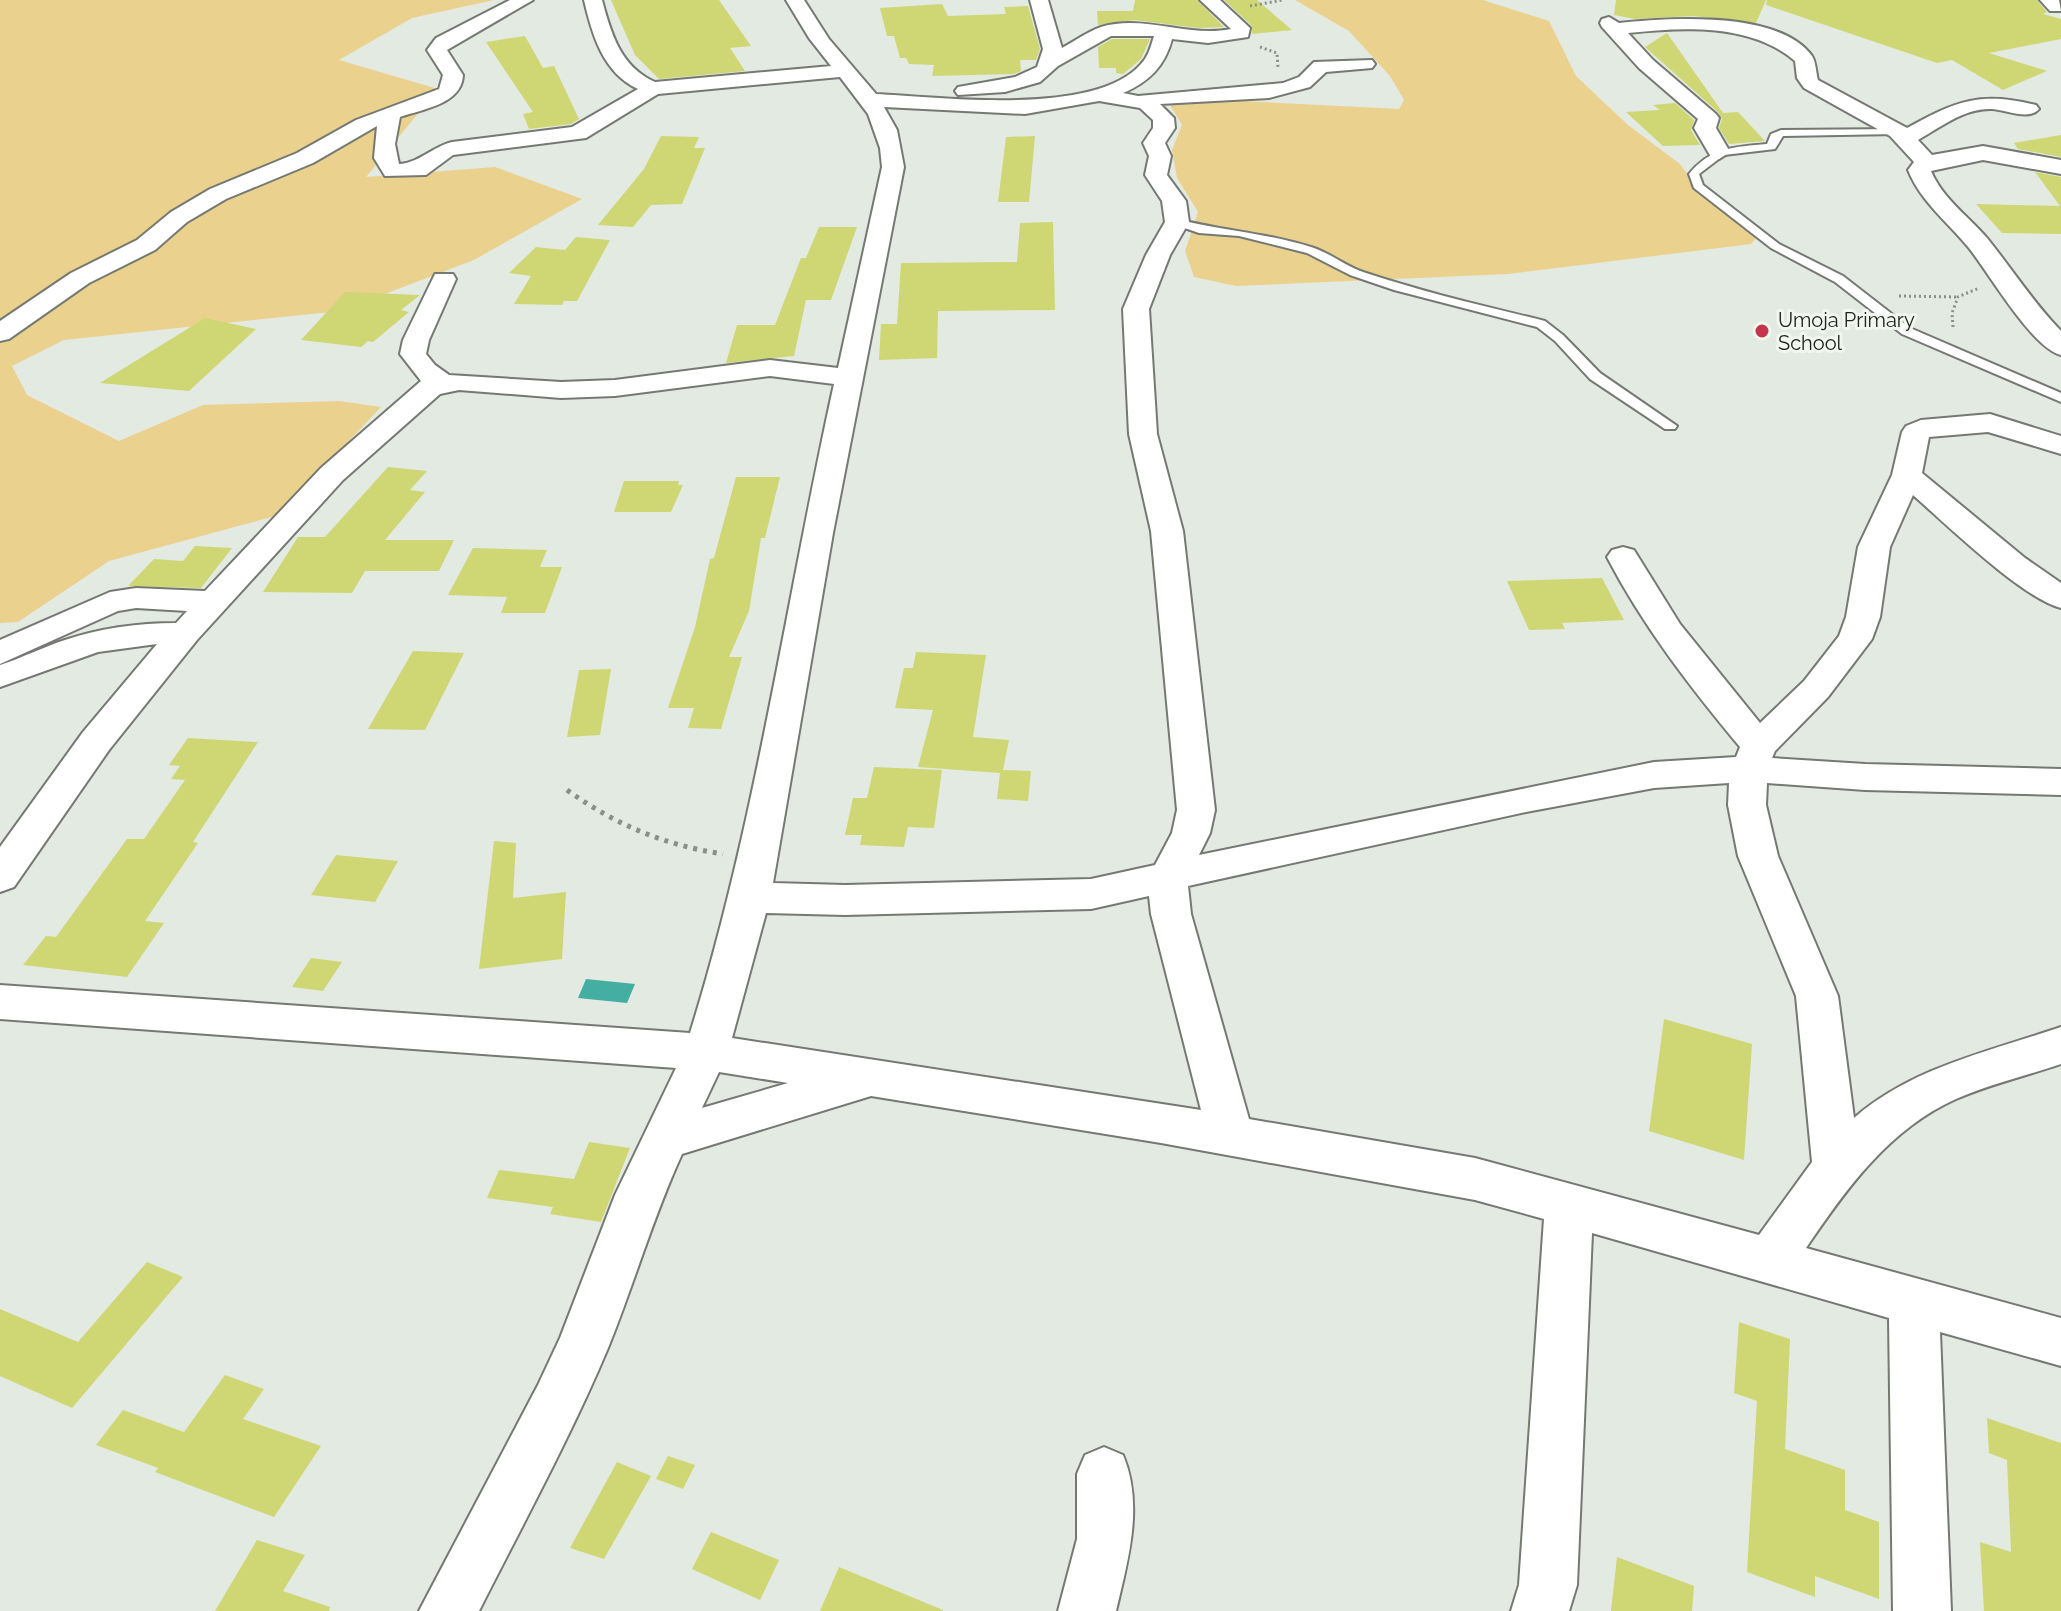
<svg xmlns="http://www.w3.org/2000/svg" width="2061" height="1611" viewBox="0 0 2061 1611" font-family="Raleway,sans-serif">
  <rect width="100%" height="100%" fill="#e3eae1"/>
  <g fill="#ebd18e">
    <polygon points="0,0 494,0 412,18 339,60 438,89 366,177 495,167 582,199 474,260 340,311 64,340 12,366 27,395 119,441 203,405 339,401 381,407 279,515 109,561 18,622 0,623"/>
    <polygon points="1295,0 1483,0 1549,21 1576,76 1628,125 1680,164 1706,198 1758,236 1751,244 1508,274 1236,286 1194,277 1185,251 1198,212 1177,178 1172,150 1182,125 1170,105 1204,99 1399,109 1404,100 1390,76 1349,31"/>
  </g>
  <polygon fill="#44aea3" points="586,979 635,984 627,1003 578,998"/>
  <g fill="#ced774">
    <polygon points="611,0 719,0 751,46 730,48 745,71 659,79 635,55"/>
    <polygon points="1135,0 1197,0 1224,27 1199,28 1134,20 1098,25 1097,11 1133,11"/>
    <polygon points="1224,0 1257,0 1292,30 1252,34 1252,26"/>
    <polygon points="1616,0 1766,0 1756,23 1693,16 1635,19 1614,15"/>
    <polygon points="1767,0 2037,0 2047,12 2043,14 2061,19 2061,39 1989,53 2047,71 2003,90 1952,60 1937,63 1766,5"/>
    <polygon points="942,4 948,16 1006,14 1004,7 1028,6 1040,49 1036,60 1020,60 1021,71 1014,74 932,76 934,65 909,64 906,58 900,58 894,36 887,36 880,8"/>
    <polygon points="1667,33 1723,113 1738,112 1765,141 1729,144 1719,128 1722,119 1718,112 1645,47"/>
    <polygon points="525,36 543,68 554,66 579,119 571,124 529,129 523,114 533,112 486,42"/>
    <polygon points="1112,39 1150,39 1141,59 1123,74 1116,73 1116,68 1099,68 1098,47"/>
    <polygon points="1675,103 1694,120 1691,130 1700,145 1663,146 1626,112 1660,110 1653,105"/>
    <polygon points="2061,135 2061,157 2018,149 2014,143"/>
    <polygon points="661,136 699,137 694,148 705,148 682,204 651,205 633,227 598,225 644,169"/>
    <polygon points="1035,136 1029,202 998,202 1006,137"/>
    <polygon points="2035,172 2061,177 2061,234 2002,233 1976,204 2060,206"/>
    <polygon points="1053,222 1055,310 938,311 937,358 879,360 881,324 897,324 901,263 1017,262 1020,223"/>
    <polygon points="819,227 857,227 831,300 806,300 794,356 726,363 737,325 775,325 801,258 806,258"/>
    <polygon points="576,237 610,240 577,301 564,301 562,305 514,304 531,276 509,273 536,247 565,250"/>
    <polygon points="345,292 420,295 401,310 409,312 373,342 368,341 361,347 301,340"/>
    <polygon points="205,318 256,329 189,391 100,383"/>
    <polygon points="388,467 427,471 410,490 425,492 385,540 454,540 439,571 365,571 352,593 263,592 298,537 325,537"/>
    <polygon points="736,477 780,477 765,538 761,538 749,611 729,657 742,657 721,729 688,728 694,708 668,708 695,627 710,559 714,558"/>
    <polygon points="624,481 679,481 678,485 683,485 671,512 614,512"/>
    <polygon points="195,546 232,548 201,588 128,586 154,559 183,561"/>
    <polygon points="473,548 547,550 540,567 562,567 545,613 501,613 507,597 448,595"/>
    <polygon points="1602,578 1624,620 1562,623 1565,629 1529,630 1507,581"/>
    <polygon points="413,651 464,653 425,730 368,729"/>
    <polygon points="916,652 986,655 973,737 1009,740 1003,770 1031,771 1028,801 997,799 1000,773 918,767 933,710 895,708 904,668 913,668"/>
    <polygon points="611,669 600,735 567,737 579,670"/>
    <polygon points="188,738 258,742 193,842 198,843 145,921 164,923 127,977 23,965 46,936 56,937 127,839 144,839 185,780 171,779 180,766 169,765"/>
    <polygon points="874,767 942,770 934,828 908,827 904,847 860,845 862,835 845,835 853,798 867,798"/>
    <polygon points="494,841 516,843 513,898 566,892 562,959 479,969"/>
    <polygon points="336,855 398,861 375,902 311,895"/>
    <polygon points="311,958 342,962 323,991 292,987"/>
    <polygon points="1664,1019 1752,1044 1744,1160 1649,1131"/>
    <polygon points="589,1142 630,1148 601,1222 550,1214 553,1207 487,1198 499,1170 574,1179"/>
    <polygon points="147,1262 183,1277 72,1408 0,1376 0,1309 78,1342"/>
    <polygon points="1739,1322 1790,1339 1785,1449 1845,1470 1845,1510 1879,1522 1879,1599 1815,1576 1815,1597 1747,1572 1757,1401 1734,1393"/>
    <polygon points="225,1375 264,1389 243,1419 321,1446 274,1517 155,1472 158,1468 96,1445 123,1410 184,1432"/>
    <polygon points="1987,1418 2061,1443 2061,1611 1984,1611 1980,1542 2011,1552 2007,1460 1989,1453"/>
    <polygon points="668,1456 695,1465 683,1489 656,1479"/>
    <polygon points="617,1462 651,1476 604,1559 570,1548"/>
    <polygon points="711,1532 779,1560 760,1600 692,1569"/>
    <polygon points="257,1540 305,1555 283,1591 330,1607 329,1611 215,1611"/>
    <polygon points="1617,1557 1694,1586 1692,1611 1611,1611"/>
    <polygon points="839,1567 943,1610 943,1611 820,1611"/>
  </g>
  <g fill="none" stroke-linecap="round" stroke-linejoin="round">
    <g stroke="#747972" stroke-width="4">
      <g id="lane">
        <path d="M1902 129 1903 131 1898 134 1783 136 1775 149 1724 155 1699 174 1703 185 1779 244 1843 276 1910 328 2061 393V402L1902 334 1835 282 1771 248 1694 188 1689 174C1711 147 1734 147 1767 144L1771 134 1781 130Z"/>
        <path d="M1177 219C1222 231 1269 233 1314 248 1331 254 1346 266 1363 272 1423 292 1484 306 1545 321L1563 335 1600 373 1677 426 1675 429H1665L1590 379 1555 341 1537 327 1394 290 1350 275 1307 253 1239 236 1199 233 1173 224 1171 222Z"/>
      </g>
    </g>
    <g stroke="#747972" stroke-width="4">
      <g id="street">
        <path d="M510 0H533L447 50 463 75C462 104 423 109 400 117L395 144 399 164C419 163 432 147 452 142L572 127 638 89C603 73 592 34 584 0H602C611 34 621 67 655 82L831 66 809 38 786 0H804L829 39 876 94C940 97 1095 117 1141 64 1148 57 1151 46 1154 36H1111L1058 66 1040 82 1005 92 958 95 955 91 958 87 1015 77 1037 67 1043 49 1030 0H1048L1062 48C1075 41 1087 32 1101 27 1144 14 1188 38 1231 29L1200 0H1220L1250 28 1248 37 1208 43 1172 39C1165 66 1149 82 1123 93L1138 96 1283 83 1299 77 1314 62 1372 60 1375 64 1372 68 1326 72 1310 87 1269 98 1160 104 1174 118 1175 128 1165 143 1171 156 1167 175 1186 201 1189 222 1170 255 1149 309 1157 434 1183 531 1215 810 1210 833 1199 855 1654 762 1736 757 1740 747C1690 687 1643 626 1607 557L1612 550 1623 547 1634 550 1680 624 1760 723 1804 681 1839 636 1846 617 1858 547 1892 475 1902 432 1906 426 1921 420 1990 414 2061 436V454L1988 432 1929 437 1922 473 2025 558 2061 583V608C2022 598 1946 524 1913 495L1890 547 1880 617 1872 639 1828 697 1775 751 1772 758 1865 764 2061 769V795L1865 790 1767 783 1766 805 1778 856 1838 996 1854 1118C1913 1067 1988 1052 2061 1027V1064C2026 1076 1990 1084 1956 1099 1889 1129 1846 1189 1806 1248L2061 1318V1366L1940 1332 1951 1611H1893L1889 1318 1592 1233 1577 1585 1569 1611H1511L1519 1585 1544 1219 1475 1200 1161 1143 871 1096 682 1154C653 1217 634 1284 608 1348 570 1438 523 1524 479 1611H419L538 1385 560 1338 615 1195 676 1068 0 1019V985L690 1033C756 822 786 601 834 384L770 376 615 396 561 398 459 390 440 394 343 480 197 640 109 750 14 887 0 892V847L83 732 157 644 98 652 0 687V665C22 658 43 647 65 640 101 628 138 623 176 623L187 611 136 608 118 611 0 664V640L110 592 136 588 205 591 321 468 421 381 400 354 403 340 435 274H453L456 279 429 340 426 354 435 365 449 375 561 382 615 380 770 360 838 368 882 167 880 148 868 114 840 77 658 94 586 138 453 155 426 175 385 176 374 158 377 126 313 163 226 199 187 222 155 250 89 283 9 339 0 341V321L71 273 137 240 171 212 210 189 297 153 356 120 439 89 443 75 427 50 436 38ZM1099 101 1140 108 1153 120V128L1143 143 1149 156 1145 175 1162 201 1165 222 1146 255 1123 309 1129 434 1151 531 1177 810 1172 833 1155 865 1091 879 845 885 773 883 833 533 904 167 897 130 884 107 1025 114ZM1729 783 1728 805 1738 856 1796 996 1812 1162 1759 1235 1475 1158 1249 1119 1191 914 1188 886 1526 812 1654 788ZM1149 896 1151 914 1201 1110 732 1038 766 913 845 915 1091 909ZM719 1072 788 1083 702 1108Z"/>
        <polygon points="2040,0 2059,0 2061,11 2050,11"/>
        <path d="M1609 17 1619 23C1668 18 1779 10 1812 56 1816 62 1816 73 1818 80L1907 128C1956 101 1980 91 2036 105L2039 109C2029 121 2007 110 1992 109 1964 108 1941 127 1918 140L1932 155 1983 146 2061 160V174L1983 160 1931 171C1943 199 1968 216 1987 238 2012 269 2033 302 2061 331V355C2032 348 1989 273 1969 248 1947 221 1921 202 1908 170L1914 162 1890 136 1804 88 1797 78 1795 61C1751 23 1683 27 1628 33L1653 60 1716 114 1719 118 1716 128 1730 152 1719 159 1711 157 1694 128 1698 119 1639 68 1602 27 1600 23 1602 19Z"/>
        <path d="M1104 1447 1123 1455C1144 1505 1128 1560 1116 1611H1058L1077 1539V1474L1085 1455Z"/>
      </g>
    </g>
    <g stroke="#8a8f89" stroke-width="3" stroke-dasharray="2 3" stroke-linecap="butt">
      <polyline points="1250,6 1283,0"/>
      <polyline points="1260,47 1277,53 1278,68"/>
      <polyline points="1899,296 1958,297"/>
      <polyline points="1953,327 1952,313 1958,297 1979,288"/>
    </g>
    <path stroke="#8a8f89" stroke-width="5" stroke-dasharray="4 6" stroke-linecap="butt" d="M567 790C616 825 664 845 723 854"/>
    <use href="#lane" fill="#fff" fill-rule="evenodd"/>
    <use href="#street" fill="#fff" fill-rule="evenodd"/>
  </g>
  <circle fill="#c5344c" stroke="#f1f7ee" stroke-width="3" cx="1762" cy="331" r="8"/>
  <g text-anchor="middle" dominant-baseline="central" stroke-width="6" stroke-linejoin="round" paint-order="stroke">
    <g font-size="20" fill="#212320" stroke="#f1f7ee" text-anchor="start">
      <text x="1778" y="320">Umoja Primary<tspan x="1778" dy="23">School</tspan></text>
    </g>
  </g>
</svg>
